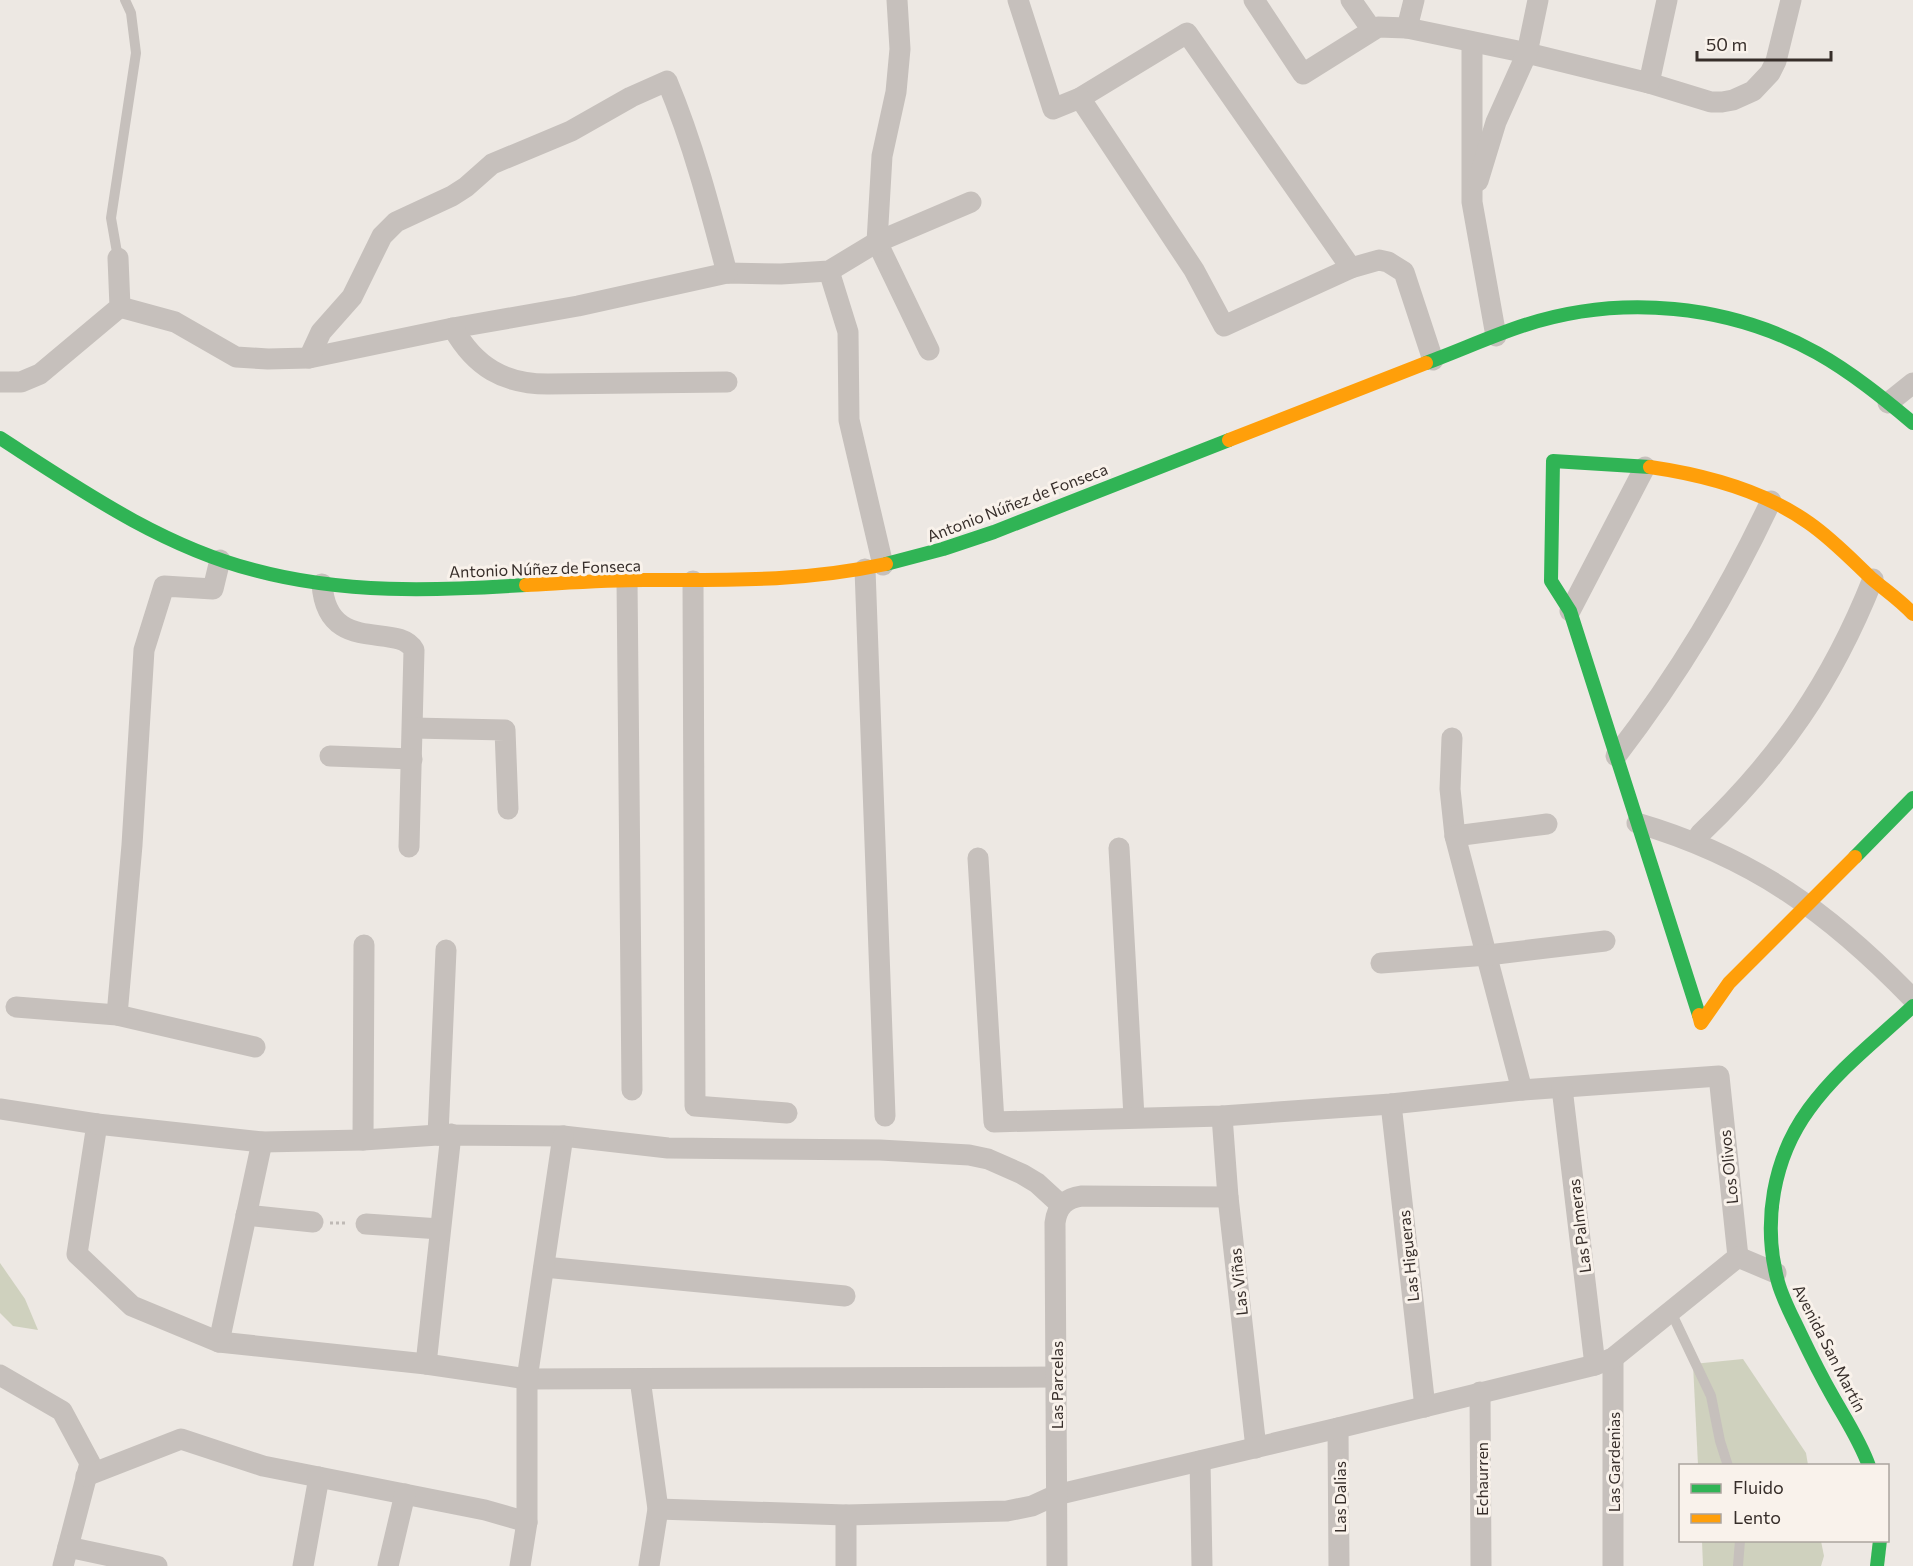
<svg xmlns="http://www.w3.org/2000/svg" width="1913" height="1566" viewBox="0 0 1913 1566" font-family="Commissioner,sans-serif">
  <rect width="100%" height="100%" fill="#ede8e3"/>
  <g fill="#cfd1be">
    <polygon points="0,1263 25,1299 38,1330 13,1326 0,1313"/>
    <polygon points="1743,1359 1806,1453 1808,1465 1698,1465 1693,1364"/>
    <polygon points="1702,1541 1821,1541 1824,1556 1821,1566 1703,1566"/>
  </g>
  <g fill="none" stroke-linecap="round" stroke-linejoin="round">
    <polyline stroke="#bfb9b5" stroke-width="3" stroke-dasharray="3 3" stroke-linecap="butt" points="330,1223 347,1223"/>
    <g stroke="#c6c0bc" stroke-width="10">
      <polyline points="118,258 111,218 136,53 131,13 125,0"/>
      <polyline points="1671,1312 1711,1396 1720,1441 1728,1466"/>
      <polyline points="1738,1566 1740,1540"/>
    </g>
    <g stroke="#c6c0bc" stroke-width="21">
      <polyline points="897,0 900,49 896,92 882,156 877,242 929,350"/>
      <polyline points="1018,0 1053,109 1080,98 1187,33 1351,268"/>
      <polyline points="1254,0 1303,74 1378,27 1407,28 1527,53 1649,83 1711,102 1722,102 1733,100 1753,91 1770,73 1776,61 1791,0"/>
      <polyline points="1351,0 1372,30"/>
      <polyline points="1407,28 1414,0"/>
      <polyline points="1472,42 1472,202 1496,336"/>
      <polyline points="1649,83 1667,0"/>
      <polyline points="1080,98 1194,270 1224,326 1351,268 1379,260 1388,262 1404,272 1433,360"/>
      <polyline points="1478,181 1496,122 1527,53 1538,0"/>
      <polyline points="829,271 848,332 849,420 883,565"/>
      <polyline points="120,307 175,322 236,357 268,359 309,358 453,328 578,306 727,273 781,274 829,271 877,242 971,202"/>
      <path d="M453 328C475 367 504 384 548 384L727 382"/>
      <path d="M309 358 321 332 352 297 382 236 396 222 452 196 466 187 492 164 571 131 631 97 667 81C693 143 710 208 727 273"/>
      <polyline points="0,382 21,382 40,374 120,307 118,258"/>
      <polyline points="1888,403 1913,383"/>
      <polyline points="865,569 885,1116"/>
      <polyline points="627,580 632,1090"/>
      <polyline points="693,581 695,1106 787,1113"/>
      <path d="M322 584C327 657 398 621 414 650L409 847"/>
      <polyline points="1570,611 1645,467"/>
      <polyline points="413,728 505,730 508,809"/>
      <polyline points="1452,738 1450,789 1455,836 1522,1090"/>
      <polyline points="330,756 412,759"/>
      <path d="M1616 756C1679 674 1727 594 1771 501"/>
      <path d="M1637 823C1753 857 1830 913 1913 999"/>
      <path d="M1700 834C1780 758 1832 682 1873 579"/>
      <polyline points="1455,836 1547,824"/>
      <polyline points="1119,848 1134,1117"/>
      <polyline points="978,858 994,1122 1222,1116 1391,1104 1522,1090 1719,1076 1738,1257"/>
      <polyline points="1381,963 1488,955 1605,941"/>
      <polyline points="16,1007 117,1015 255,1047"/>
      <polyline points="117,1015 132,845 144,650 164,586 213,589 220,560"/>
      <polyline points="1562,1088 1595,1365"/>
      <polyline points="1391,1104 1425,1407"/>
      <polyline points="0,1109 97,1124 77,1254 132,1306 219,1342 426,1364 527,1379 1056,1377"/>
      <polyline points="1222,1116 1228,1197 1256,1448"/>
      <polyline points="97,1124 262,1142 363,1140 438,1135 563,1136 668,1148 880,1150 969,1155 988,1159 1022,1174 1037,1183 1061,1205"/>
      <polyline points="438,1135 446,950"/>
      <polyline points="363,1140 364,945"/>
      <polyline points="246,1215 313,1222"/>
      <polyline points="366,1224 440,1229"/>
      <polyline points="544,1267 845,1296"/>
      <polyline points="219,1342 262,1142"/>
      <polyline points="1613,1358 1613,1566"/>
      <polyline points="426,1364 451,1134"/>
      <polyline points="0,1375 62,1411 90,1463 63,1566"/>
      <polyline points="640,1379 658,1509 649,1566"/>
      <polyline points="1480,1392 1481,1566"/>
      <polyline points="1338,1428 1339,1566"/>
      <polyline points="1200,1461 1202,1566"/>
      <polyline points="86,1476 181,1439 263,1466 485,1510 527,1522"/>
      <polyline points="658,1509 846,1515 1007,1511 1032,1506 1056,1495 1338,1428 1595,1365 1613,1358 1738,1257 1776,1273"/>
      <polyline points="68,1547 157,1566"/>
      <polyline points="303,1566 319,1477"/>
      <polyline points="388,1566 405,1494"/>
      <polyline points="520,1566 527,1522 527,1379 563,1136"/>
      <polyline points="846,1566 846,1515"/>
      <path d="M1057 1566 1055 1223C1057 1206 1066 1198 1082 1196L1228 1197"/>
    </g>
    <g stroke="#30b455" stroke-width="14">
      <path d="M1426 363C1459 351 1491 336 1525 325 1621 294 1729 304 1817 353 1851 372 1883 398 1913 423"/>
      <path d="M0 438C79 489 161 546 254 570 343 594 434 591 526 585"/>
      <polyline points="1650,467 1553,461 1551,581 1570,611 1699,1015"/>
      <polyline points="886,564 943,549 994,532 1229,440"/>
      <polyline points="1855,857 1913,798"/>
      <path d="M1869 1466C1860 1441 1846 1420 1833 1397 1821 1376 1810 1354 1800 1333 1792 1316 1783 1300 1778 1282 1762 1223 1773 1158 1809 1109 1838 1069 1878 1039 1913 1006"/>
      <polyline points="1877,1566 1880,1540"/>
    </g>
    <g stroke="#ff9f0a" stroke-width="14">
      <polyline points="1229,440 1426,363"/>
      <path d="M1650 467C1705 475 1763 490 1809 523 1832 539 1851 559 1871 578 1885 590 1900 600 1913 614"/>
      <path d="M526 585C565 583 605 580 644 580 729 580 802 582 886 564"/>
      <polyline points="1699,1015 1701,1023 1729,983 1855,857"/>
    </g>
  </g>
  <g text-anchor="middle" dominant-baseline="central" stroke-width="6" stroke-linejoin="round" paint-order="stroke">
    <g font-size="16" fill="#372e2a" stroke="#f9f2eb">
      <text transform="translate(1017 502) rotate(-21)">Antonio Núñez de Fonseca</text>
      <text transform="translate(545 568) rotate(-2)">Antonio Núñez de Fonseca</text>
      <text transform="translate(1728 1167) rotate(-96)">Los Olivos</text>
      <text transform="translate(1579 1226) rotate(-97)">Las Palmeras</text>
      <text transform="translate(1408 1256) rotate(-96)">Las Higueras</text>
      <text transform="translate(1238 1282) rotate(-96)">Las Viñas</text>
      <text transform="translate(1830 1348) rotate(63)">Avenida San Martín</text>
      <text transform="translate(1056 1385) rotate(-90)">Las Parcelas</text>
      <text transform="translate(1613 1462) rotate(-90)">Las Gardenias</text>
      <text transform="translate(1481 1479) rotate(-90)">Echaurren</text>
      <text transform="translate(1339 1497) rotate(-90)">Las Dalias</text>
    </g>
  </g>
  <rect x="1679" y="1464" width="210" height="78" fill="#f9f2eb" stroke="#aba49e" stroke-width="1.5"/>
  <rect x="1691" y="1484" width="30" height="9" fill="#30b455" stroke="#aba49e" stroke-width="1.5"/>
  <text x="1733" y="1494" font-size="18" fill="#372e2a">Fluido</text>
  <rect x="1691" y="1514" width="30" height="9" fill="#ff9f0a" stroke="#aba49e" stroke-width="1.5"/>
  <text x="1733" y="1524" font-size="18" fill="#372e2a">Lento</text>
  <path d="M1697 51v9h134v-9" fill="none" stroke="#372e2a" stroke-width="3"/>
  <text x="1706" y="51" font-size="18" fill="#372e2a" stroke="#f9f2eb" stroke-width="4.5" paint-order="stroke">50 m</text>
</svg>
